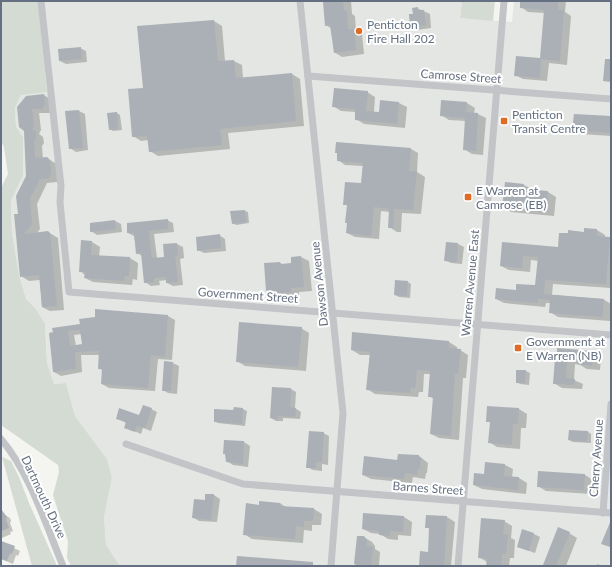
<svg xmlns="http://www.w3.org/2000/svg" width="612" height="567" viewBox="0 0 612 567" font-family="Lato,sans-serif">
  <rect width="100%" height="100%" fill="#f4f4f0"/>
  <polygon fill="#e4e6e4" points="44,1 294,1 295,2 305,1 462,1 460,18 512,22 514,1 611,1 611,566 120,566 106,545 104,517 112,476 107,459 75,416 66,383 54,384 47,363 46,333 35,308 26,299 19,275 12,233 11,201 23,175 23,137 16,127 15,108 21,95 23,94 54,91"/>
  <g fill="#d4dbd2">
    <polygon points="1,1 38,1 47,92 21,95 15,108 16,127 23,137 23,175 11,201 12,233 19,275 26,299 35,308 45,324 47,363 54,384 66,383 75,416 107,459 112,477 104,517 106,545 120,566 71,566 67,558 68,541 53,495 59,472 58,465 1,425 1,188 8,174 4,147 1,141"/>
    <polygon points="462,1 495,1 493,21 460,18"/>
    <polygon points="2,457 11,461 19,477 29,503 57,566 32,566"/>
  </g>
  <g fill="#0003" fill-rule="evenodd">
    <polygon points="322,1 351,1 352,14 355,16 356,31 362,34 364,54 342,57 334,52 332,29 326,25 325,3"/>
    <polygon points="521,1 566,1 565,12 571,16 567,65 549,63 547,81 523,79 515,75 517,58 541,59 545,13 528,12 521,7"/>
    <polygon points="417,8 430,14 431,28 417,30 411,27 414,15"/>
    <polygon points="214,21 222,26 225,61 234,61 242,65 243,78 292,74 300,79 304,126 228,133 230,149 158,156 150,151 149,140 141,141 133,136 144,89"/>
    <polygon points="80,48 86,51 87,62 66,64 60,61"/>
    <polygon points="367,92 375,97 374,112 379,113 399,103 407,107 405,128 364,124 356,119 356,112 341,111 333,106"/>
    <polygon points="44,95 52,100 50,113 39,113 41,130 39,134 43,137 44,143 42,146 43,159 47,158 58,165 59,179 57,182 47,183 37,204 40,229 36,234 48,232 58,238 64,310 50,311 42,307 40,280 29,281 21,276 19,215 27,176 27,97"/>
    <polygon points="467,103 475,108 474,113 478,114 486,118 483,155 472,154 464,149 466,121 449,120 441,115"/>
    <polygon points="79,111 85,114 88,150 76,152 70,148"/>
    <polygon points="117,113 120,115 122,130 113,131 110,129"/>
    <polygon points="611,117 611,136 581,134 573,129"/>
    <polygon points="411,149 418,153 417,172 425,177 421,214 402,213 401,232 397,232 389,227 390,212 381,211 379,239 355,237 347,233 348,206 344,204 362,184 363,166 345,165 338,160"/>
    <polygon points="524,185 532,189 531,191 548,192 556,197 554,216 511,212 503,207"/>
    <polygon points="245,211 248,212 249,223 236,225 233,223"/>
    <polygon points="167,220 173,223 174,232 154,234 157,258 165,258 177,244 183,247 184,258 180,259 183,285 173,286 167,283 167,280 159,281 160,285 151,286 145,282 142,256 137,253 134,236 128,233"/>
    <polygon points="115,221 121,224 122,232 97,235 91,231 91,223"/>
    <polygon points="597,230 605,235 605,237 611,238 611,288 553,284 552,295 603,299 611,304 610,321 558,317 550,312 551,303 546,303 545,307 504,303 496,299 517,291 536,287 538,261 531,260 530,272 509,270 501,266 503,244 558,248 585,233"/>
    <polygon points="219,235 225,239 226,251 204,253 198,250"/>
    <polygon points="92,242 100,247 99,257 130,258 138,263 137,280 133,279 132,285 93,282 85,278 85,275 80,271"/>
    <polygon points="458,244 464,247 462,264 451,263 445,260"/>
    <polygon points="301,257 309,261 312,291 299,292 299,296 279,298 267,290 280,263 284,265 293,264"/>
    <polygon points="408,282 411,284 410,298 399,297 395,295"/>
    <path d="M168 316 175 320 172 360 158 359 155 391 109 388 102 384 103 371 99 368 100 355H81L82 372 61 376 54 372 53 329ZM82 334 83 345 76 346 74 335Z"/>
    <polygon points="301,328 309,333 306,371 245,366 237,361"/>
    <polygon points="449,342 457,347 457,350 460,350 468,355 466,378 463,378 459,440 439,438 431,434 434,399 429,396 431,374 424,374 423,392 419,392 418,397 375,394 367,389 370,355 360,355 352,350"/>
    <polygon points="593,352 601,357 600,370 587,369 580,365 575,364 574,380 583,384 582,389 562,388 554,383 556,359"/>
    <polygon points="173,363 179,366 177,394 168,393 163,390"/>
    <polygon points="526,371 530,373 529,385 520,384 517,382"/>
    <polygon points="273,388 291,389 296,392 295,408 301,412 300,419 283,418 283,421 276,421 271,418"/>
    <polygon points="151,409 157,412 151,431 143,428 141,434 125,427 126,423 117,418 140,416"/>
    <polygon points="243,409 247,411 245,426 218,423 215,421 234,411"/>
    <polygon points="519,409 527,414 526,428 521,428 520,449 497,447 489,442 491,423 487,421"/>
    <polygon points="588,432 591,434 591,443 573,442 569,440"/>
    <polygon points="323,433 329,436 328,465 322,464 322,471 313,470 307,467"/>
    <polygon points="224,441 244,442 250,446 248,467 233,465 227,461"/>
    <polygon points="419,456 428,463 427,473 426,473 425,479 413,477 412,483 371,479 363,475 398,461"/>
    <polygon points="505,465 513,469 512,478 519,478 527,483 526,494 482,489 474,485 485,475"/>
    <polygon points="585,475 593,480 591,494 546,491 538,486"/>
    <polygon points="206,495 214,495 220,499 217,522 199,521 194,518 206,501"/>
    <polygon points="280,503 287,508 314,509 322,514 321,525 312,525 312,531 304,530 303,543 252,539 244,534 260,506"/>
    <polygon points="364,514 404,517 412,522 411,536 398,535 398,540 388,539 380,534 371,533 363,529"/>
    <polygon points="5,515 10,518 11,521 10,523 13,531 10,532 11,534 2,538 1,516"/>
    <polygon points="427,516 447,517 455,522 451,566 420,566 429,553 430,529 426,527"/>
    <polygon points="504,521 512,526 511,538 515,540 514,558 510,558 509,566 489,566 487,562 479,557"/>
    <polygon points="569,533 577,538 566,566 547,566"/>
    <polygon points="534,534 540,537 535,553 518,547"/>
    <polygon points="358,537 364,537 372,542 375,546 375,549 380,552 379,566 355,566"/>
    <polygon points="2,542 20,551 18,556 16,555 13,564 1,559"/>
    <polygon points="597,564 603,566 596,566"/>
  </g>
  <g fill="#aab0b6" fill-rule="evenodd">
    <polygon points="343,1 344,11 347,11 348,29 354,29 356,50 334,53 330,25 325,26 323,2"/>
    <polygon points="520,1 558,1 558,10 564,10 560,61 541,59 540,78 514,76 516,56 540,58 544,10 520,8"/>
    <polygon points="418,7 418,10 424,10 426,25 410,28 409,14 413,14 412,8"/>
    <polygon points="214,20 218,61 234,60 236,78 292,73 296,121 220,129 222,145 149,152 147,136 132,137 128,89 143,88 137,26"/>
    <polygon points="81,47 82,59 59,61 58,49"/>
    <polygon points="605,59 611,59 611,82 603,81"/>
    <polygon points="334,88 368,91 366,111 379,112 380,100 399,102 397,124 355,120 355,109 332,107"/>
    <polygon points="44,94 45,104 42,109 32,109 34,126 32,129 36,132 36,138 34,141 35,158 47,157 50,160 51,174 49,178 40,179 30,199 32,224 24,234 48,231 50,233 57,306 42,307 39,275 20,277 14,214 18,214 16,196 26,176 24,131 19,127 17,107 26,96"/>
    <polygon points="441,100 467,102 466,112 478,113 476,151 463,150 465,118 440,116"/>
    <polygon points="79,110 83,148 69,149 65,111"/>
    <polygon points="117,112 118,129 109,130 107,113"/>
    <polygon points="574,114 611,116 611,133 572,130"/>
    <polygon points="336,142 411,148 409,171 417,171 413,210 394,209 393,228 388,228 389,209 374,207 371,236 346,233 347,223 345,223 347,205 343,205 345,182 361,183 363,163 337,161 337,153 335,153"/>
    <polygon points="505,182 524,184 523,189 548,191 546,212 502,208"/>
    <polygon points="245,210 246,222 232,224 230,211"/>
    <polygon points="168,219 168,229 149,231 152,258 164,257 163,244 177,243 178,255 175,256 178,282 166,283 166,277 154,278 154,282 144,283 141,253 136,254 134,233 127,233 127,223"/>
    <polygon points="115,220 116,229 90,232 90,223"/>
    <polygon points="584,228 597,229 597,236 610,237 606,284 545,280 544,294 604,299 602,317 549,313 550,300 538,299 538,303 495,299 496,288 516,290 516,284 535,285 538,257 523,256 522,268 500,266 502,242 558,247 559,233 568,233 568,230 584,232"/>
    <polygon points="220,234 221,248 197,251 196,237"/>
    <polygon points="81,240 92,241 91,255 130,257 129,276 125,276 124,281 84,278 85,272 79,272"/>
    <polygon points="446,242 458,243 457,262 444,261"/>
    <polygon points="301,256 304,287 291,288 291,292 270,294 270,290 266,291 264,263 280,262 281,264 291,263 291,257"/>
    <polygon points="395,280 408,281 407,296 394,295"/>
    <path d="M95 309 168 315 165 357 151 355 148 388 101 384 102 369H98L99 351 75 352 76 369 53 372 49 333 53 332 52 328 80 324 79 319 95 317ZM80 330 82 344 70 346 68 331Z"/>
    <polygon points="239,322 302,327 298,367 236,362"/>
    <polygon points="352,332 449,341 449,348 461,349 458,374 455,374 451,436 430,434 433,397 428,397 430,371 417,370 415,388 411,388 410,393 366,390 370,352 351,350"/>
    <polygon points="557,348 593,351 592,366 578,364 578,361 567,360 566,378 575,379 574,385 553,384 555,358 557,358"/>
    <polygon points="164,361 173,362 171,391 162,391"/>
    <polygon points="516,370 526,370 525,383 516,383"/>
    <polygon points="272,387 291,388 290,407 296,408 295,417 278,416 278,419 270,418"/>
    <polygon points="143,405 152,408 145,428 137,426 135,432 124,428 126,422 116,419 119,408 139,415"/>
    <polygon points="487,406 519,408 518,424 513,424 512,445 488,443 490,422 486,422"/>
    <polygon points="234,407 243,408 242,424 214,422 214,409 233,410"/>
    <polygon points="569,430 588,431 587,442 568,440"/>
    <polygon points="309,431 324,432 322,462 316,462 316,468 306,468"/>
    <polygon points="224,440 244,441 243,464 226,462 225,454 223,454"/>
    <polygon points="398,454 419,455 419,457 421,457 420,469 418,469 417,475 405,473 404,479 362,475 364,456 397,460"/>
    <polygon points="485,462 505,464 504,476 519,477 518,490 473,485 474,473 484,474"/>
    <polygon points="538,471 585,474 584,490 537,487"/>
    <polygon points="205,494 214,494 211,520 192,518 194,499 205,500"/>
    <polygon points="259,501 280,503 280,506 314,508 313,521 304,521 304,527 296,526 295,539 243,535 246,503 259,505"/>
    <polygon points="1,509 7,517 6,520 9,528 2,531 1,531"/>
    <polygon points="363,513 404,516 403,532 390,531 390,536 379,535 379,531 362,529"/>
    <polygon points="426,515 447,516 444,566 419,566 420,551 428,552 429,528 425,528"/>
    <polygon points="481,518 505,520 503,534 508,535 506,554 502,554 501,566 486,566 487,559 478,558"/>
    <polygon points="611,520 611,544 610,547 601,544"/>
    <polygon points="558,527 570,532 556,566 546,566 543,565"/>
    <polygon points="522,529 534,533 529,551 517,547"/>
    <polygon points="357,536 364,536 367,541 367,546 373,547 371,565 354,564"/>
    <polygon points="1,541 15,546 12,554 10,553 7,561 1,559"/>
    <polygon points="237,556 313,562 313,566 236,566"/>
  </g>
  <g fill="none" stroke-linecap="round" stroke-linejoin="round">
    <g stroke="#c2c4c8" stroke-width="7">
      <polyline points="41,1 61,186 60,202 69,292 611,335"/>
      <polyline points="300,1 343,413 331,566"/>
      <polyline points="308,76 611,99"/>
      <path d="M1 439C31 475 45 523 63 566"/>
      <polyline points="126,444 243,484 611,513"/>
      <polyline points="603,513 611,404"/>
      <polyline points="458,566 504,1"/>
    </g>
  </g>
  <g fill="#de6c27" stroke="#fff" stroke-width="1.5">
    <circle cx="359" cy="31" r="4"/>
    <rect x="500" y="117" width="8" height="8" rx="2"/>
    <rect x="464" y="193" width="8" height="8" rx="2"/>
    <rect x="514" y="344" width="8" height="8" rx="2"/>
  </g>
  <g text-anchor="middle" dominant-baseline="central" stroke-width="4" stroke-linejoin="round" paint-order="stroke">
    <g font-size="12" fill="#647081" stroke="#fff" text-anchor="start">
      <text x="367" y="24">Penticton<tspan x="367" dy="14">Fire Hall 202</tspan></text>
      <text x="512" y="114">Penticton<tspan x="512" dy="14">Transit Centre</tspan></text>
      <text x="476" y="190">E Warren at<tspan x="476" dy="14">Camrose (EB)</tspan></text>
      <text x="526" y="341">Government at<tspan x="526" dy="14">E Warren (NB)</tspan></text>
    </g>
    <g font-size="12" fill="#647081" stroke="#fff">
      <text transform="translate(461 76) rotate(4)">Camrose Street</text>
      <text transform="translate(470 283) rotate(-85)">Warren Avenue East</text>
      <text transform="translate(319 284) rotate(-96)">Dawson Avenue</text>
      <text transform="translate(248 295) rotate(4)">Government Street</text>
      <text transform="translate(596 458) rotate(-86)">Cherry Avenue</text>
      <text transform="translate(428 488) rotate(4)">Barnes Street</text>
      <text transform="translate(44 497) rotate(65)">Dartmouth Drive</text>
    </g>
  </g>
  <rect width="612" height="567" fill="none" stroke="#647081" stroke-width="4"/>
</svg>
